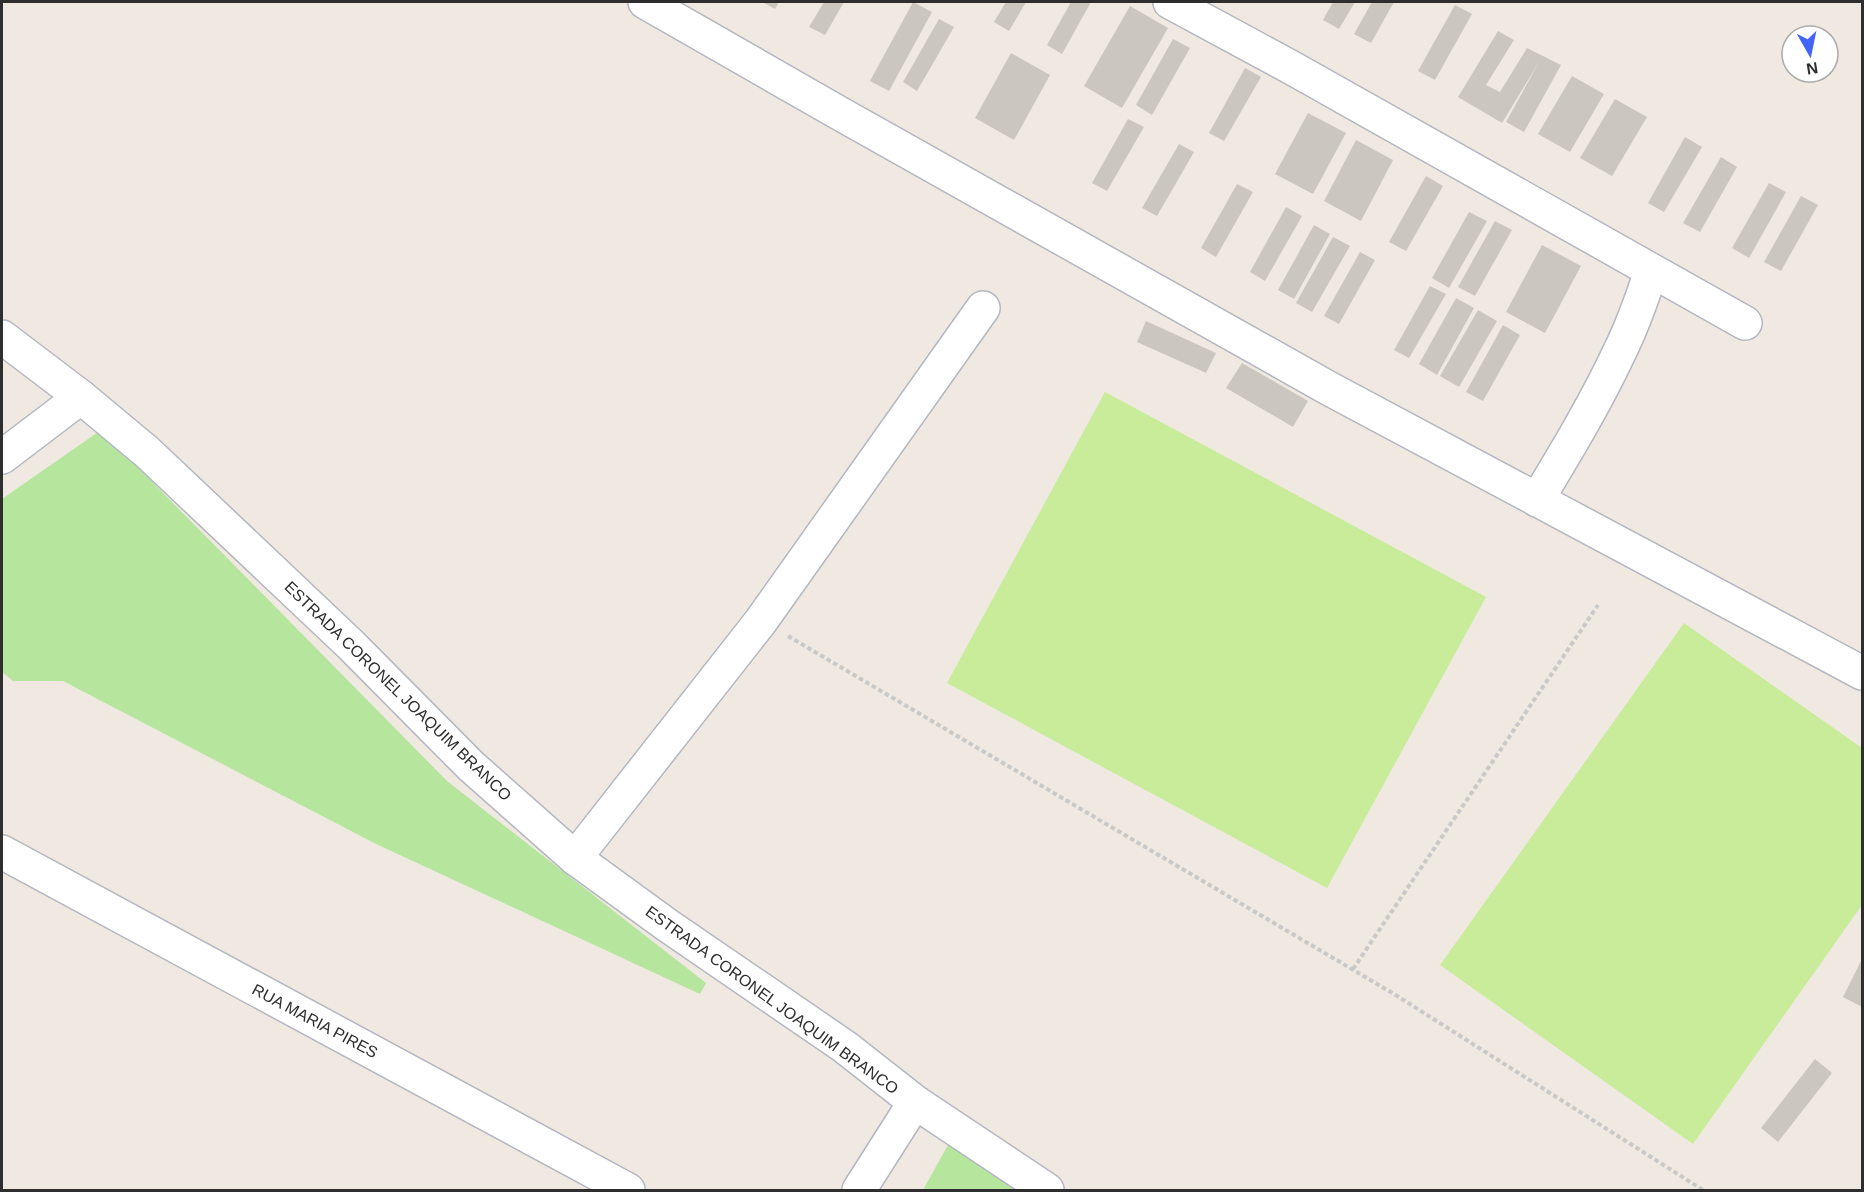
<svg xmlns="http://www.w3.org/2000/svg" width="1864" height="1192" viewBox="0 0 1864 1192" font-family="Arial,sans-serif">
  <rect width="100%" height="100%" fill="#efe9e1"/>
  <g fill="#b6e59e">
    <polygon points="101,430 447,781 706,983 700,994 376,844 63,681 13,681 2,672 2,499"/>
    <polygon points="954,1134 1034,1190 923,1190"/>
  </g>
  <g fill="#c9ec9a">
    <polygon points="1105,392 1486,597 1327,888 947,683"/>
    <polygon points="1684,623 1862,748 1862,905 1693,1144 1440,965"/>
  </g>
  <g fill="#cbc7bf">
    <polygon points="762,2 779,2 775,9"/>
    <polygon points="824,2 844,2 825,35 809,27"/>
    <polygon points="913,2 932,12 889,91 870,81"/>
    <polygon points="1006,2 1026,2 1009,31 994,22"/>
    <polygon points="1071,2 1091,2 1062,54 1047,45"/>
    <polygon points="1333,2 1355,2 1339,29 1323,20"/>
    <polygon points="1372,2 1394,2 1371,43 1354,34"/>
    <polygon points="1455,5 1472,14 1435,80 1418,71"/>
    <polygon points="1130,6 1168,28 1122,108 1084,86"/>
    <polygon points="939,19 954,27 917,91 903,82"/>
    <polygon points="1498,31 1514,40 1486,85 1500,92 1527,48 1561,65 1524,132 1506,122 1539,62 1502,123 1458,97"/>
    <polygon points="1173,39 1190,48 1152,115 1136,105"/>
    <polygon points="1011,53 1050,75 1014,140 975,118"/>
    <polygon points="1245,68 1261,77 1224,141 1209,133"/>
    <polygon points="1572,76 1604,94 1570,152 1538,134"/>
    <polygon points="1615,99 1647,117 1612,176 1580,158"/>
    <polygon points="1308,113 1346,133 1313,194 1275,174"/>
    <polygon points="1128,119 1144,127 1107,191 1092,183"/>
    <polygon points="1685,137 1702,147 1664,212 1648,203"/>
    <polygon points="1356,140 1393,160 1361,221 1324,201"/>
    <polygon points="1179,144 1194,152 1157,216 1142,208"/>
    <polygon points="1721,157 1737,167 1700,232 1683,223"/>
    <polygon points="1426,176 1443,186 1406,251 1389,242"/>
    <polygon points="1769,183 1786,192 1749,258 1732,248"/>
    <polygon points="1237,184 1253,192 1216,257 1201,248"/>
    <polygon points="1801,196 1818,205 1781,271 1764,262"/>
    <polygon points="1286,207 1302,216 1265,281 1250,272"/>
    <polygon points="1469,212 1487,221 1449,288 1432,278"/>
    <polygon points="1495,221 1512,230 1475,296 1458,287"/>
    <polygon points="1314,225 1330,234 1294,299 1278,290"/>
    <polygon points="1333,237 1350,246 1312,312 1296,303"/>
    <polygon points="1542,245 1581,266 1545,333 1506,312"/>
    <polygon points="1360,252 1375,260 1339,324 1324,316"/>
    <polygon points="1430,286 1446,294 1409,358 1394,350"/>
    <polygon points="1456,298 1474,308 1437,375 1419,364"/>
    <polygon points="1478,310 1497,321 1459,387 1440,376"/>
    <polygon points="1146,321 1216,353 1206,373 1137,342"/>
    <polygon points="1503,325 1520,335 1483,401 1466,392"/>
    <polygon points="1242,363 1308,401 1293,427 1226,388"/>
    <polygon points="1862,959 1862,1007 1843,997"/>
    <polygon points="1815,1059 1832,1073 1778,1142 1761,1128"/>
  </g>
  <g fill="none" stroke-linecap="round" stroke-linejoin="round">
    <g stroke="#b4b7c1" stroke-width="36">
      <g id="minor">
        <polyline points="645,2 839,113 1330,389 1862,673"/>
        <polyline points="1170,2 1294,69 1745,323"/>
        <polyline points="2,337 81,397 147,452 351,645 471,766 575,858 667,925 845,1047 915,1102 1047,1190"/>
        <polyline points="2,457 81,397"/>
        <path d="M1537 500C1566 452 1595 404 1619 353 1632 327 1642 299 1651 271"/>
        <polyline points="2,852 628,1190"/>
        <polyline points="575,858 761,621 983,308"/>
        <polyline points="859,1190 915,1102"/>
      </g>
    </g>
    <g stroke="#c9c9c9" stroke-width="4" stroke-dasharray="4.5 3" stroke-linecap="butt">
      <polyline points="788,636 1394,994 1703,1190"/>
      <polyline points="1353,969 1598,605"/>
    </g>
    <use href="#minor" stroke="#fff" stroke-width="33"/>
  </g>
  <g text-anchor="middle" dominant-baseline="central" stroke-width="5" stroke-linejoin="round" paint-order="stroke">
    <g font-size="16" fill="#2e2e2e" stroke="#fff">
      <text transform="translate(398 691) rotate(44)">ESTRADA CORONEL JOAQUIM BRANCO</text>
      <text transform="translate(772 1000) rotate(36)">ESTRADA CORONEL JOAQUIM BRANCO</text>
      <text transform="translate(315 1021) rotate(28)">RUA MARIA PIRES</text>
    </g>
  </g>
  <rect width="1864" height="1192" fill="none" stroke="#2e2e2e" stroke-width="6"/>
  <g transform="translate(1810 54) rotate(171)"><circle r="28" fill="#ffffff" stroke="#ababab" stroke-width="1.5"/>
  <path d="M0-4.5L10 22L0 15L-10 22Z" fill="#4264fb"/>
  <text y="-9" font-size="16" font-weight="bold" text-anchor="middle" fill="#2e2e2e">N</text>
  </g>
</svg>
